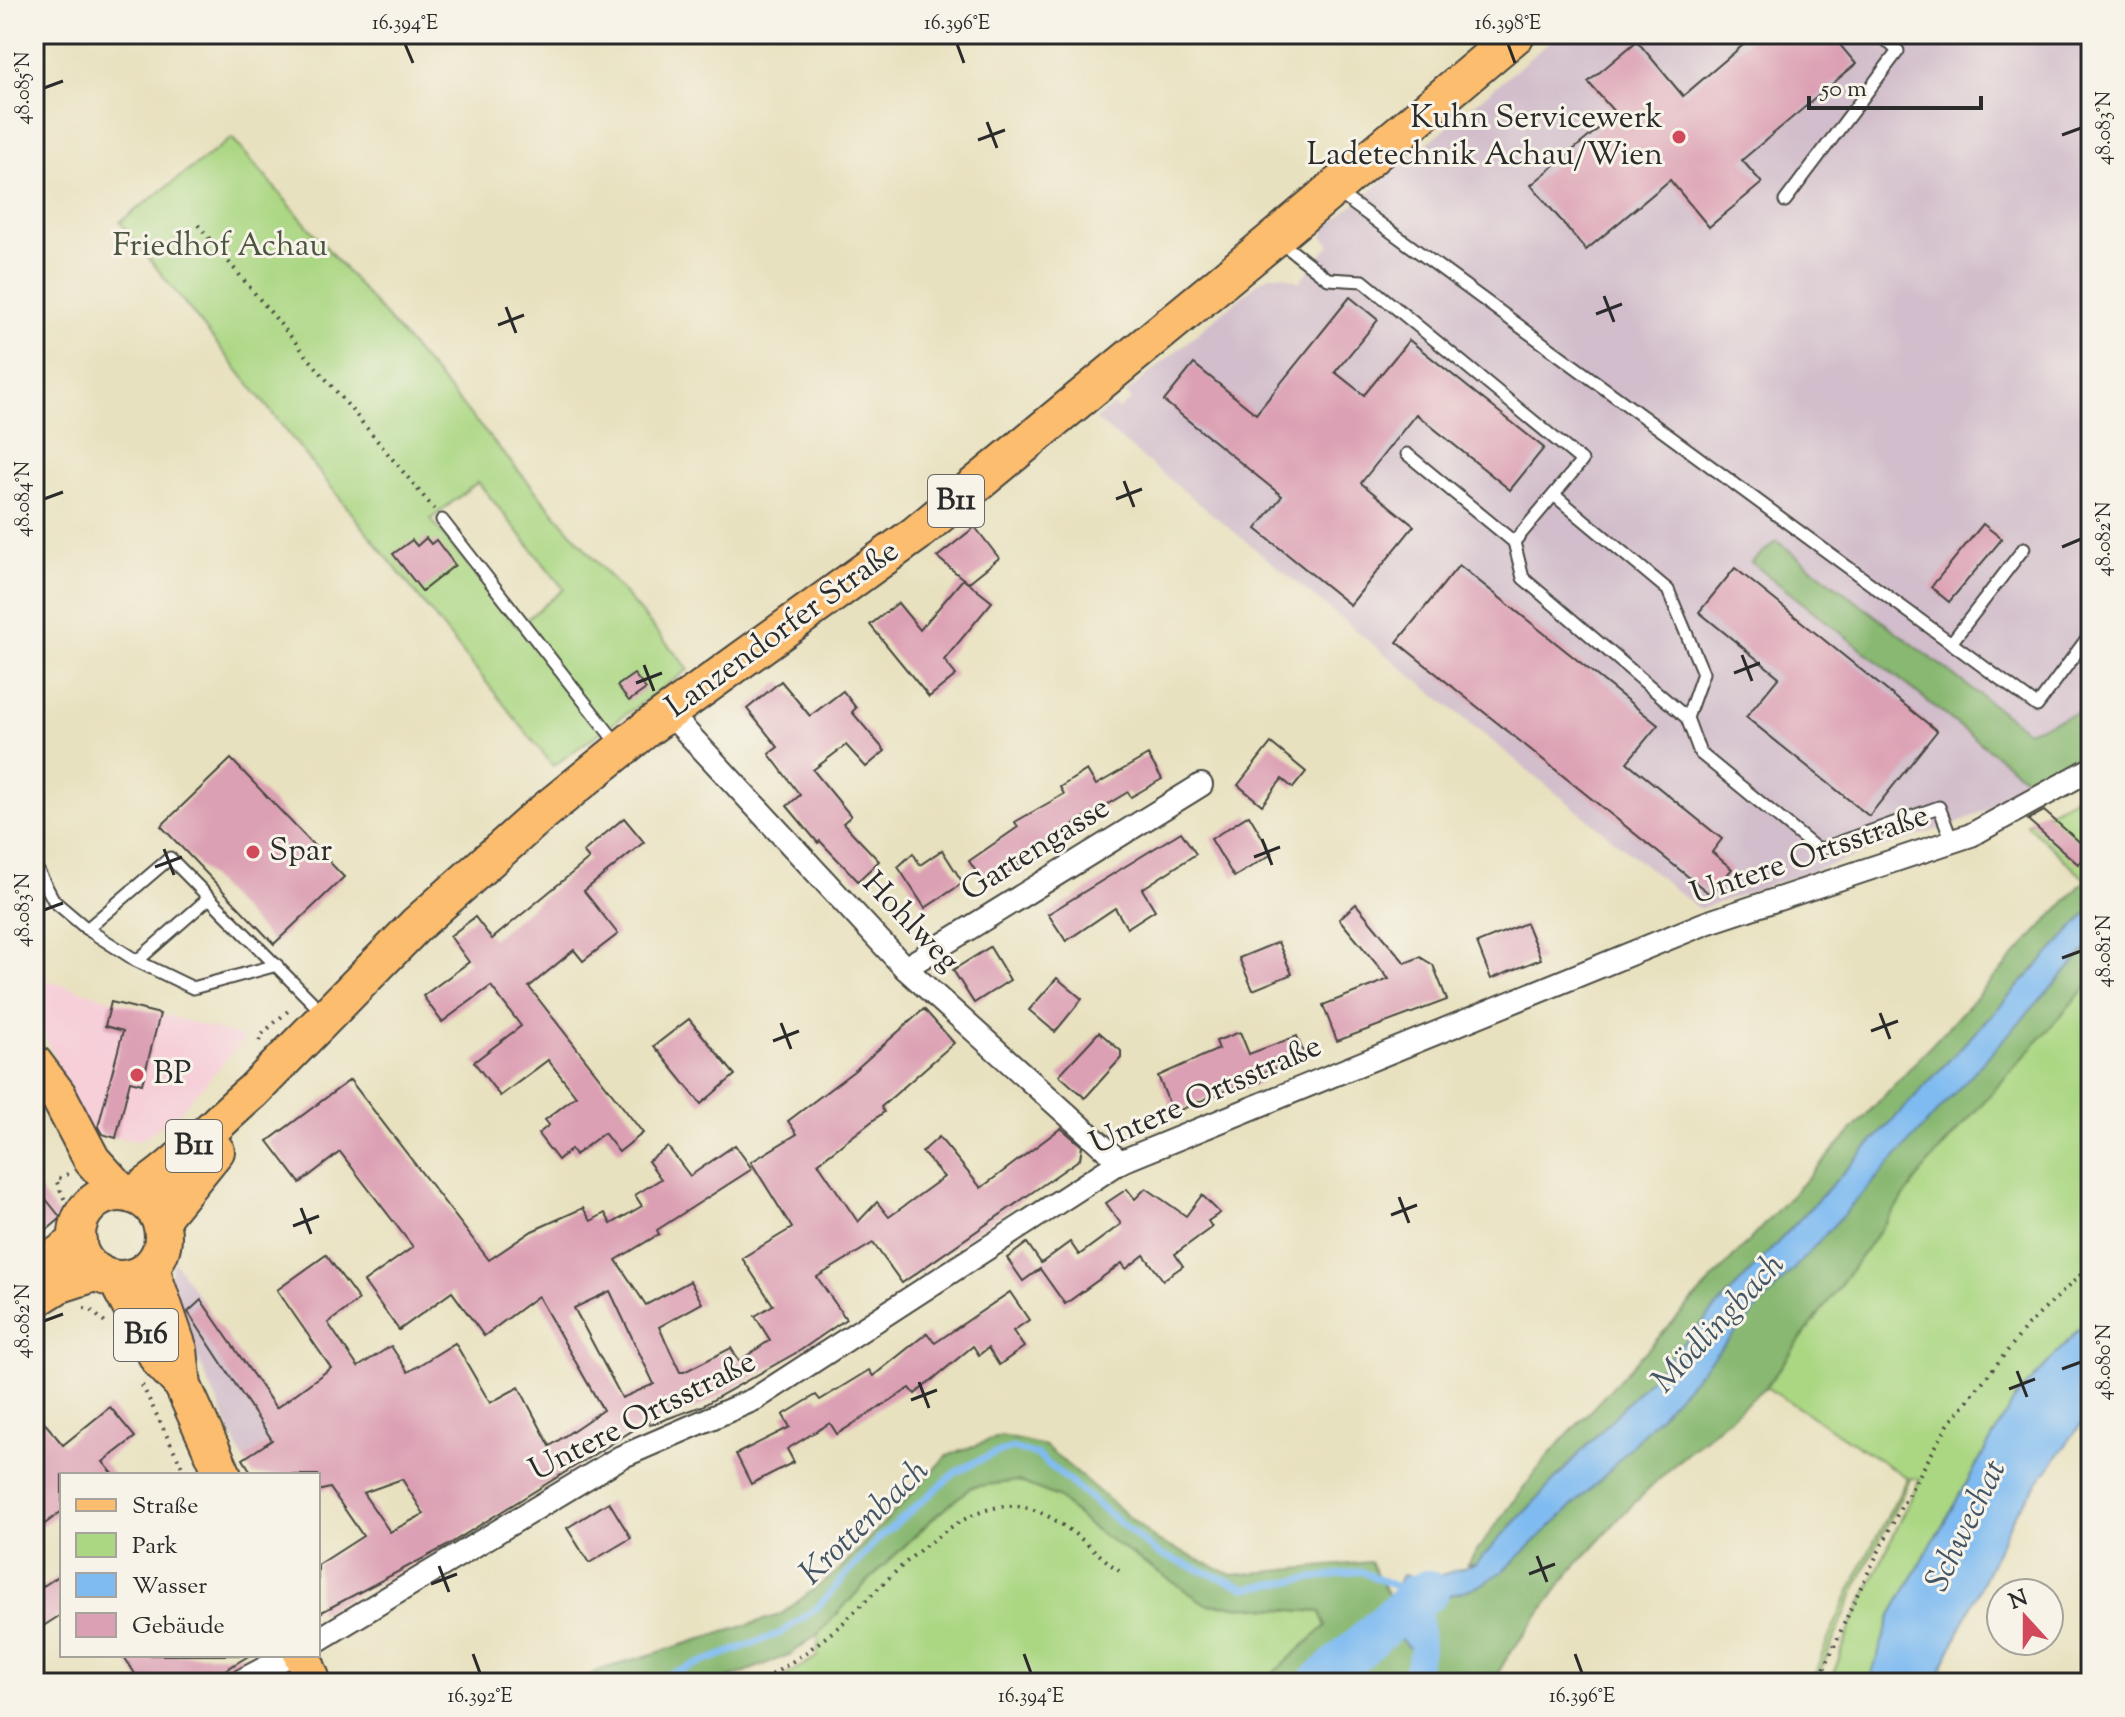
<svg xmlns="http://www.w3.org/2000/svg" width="2125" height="1717" viewBox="0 0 2125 1717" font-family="'Sorts Mill Goudy',serif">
  <rect width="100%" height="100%" fill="#f7f3e8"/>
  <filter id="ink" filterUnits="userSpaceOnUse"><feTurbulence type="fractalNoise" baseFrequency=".0125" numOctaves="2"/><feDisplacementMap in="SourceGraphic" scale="16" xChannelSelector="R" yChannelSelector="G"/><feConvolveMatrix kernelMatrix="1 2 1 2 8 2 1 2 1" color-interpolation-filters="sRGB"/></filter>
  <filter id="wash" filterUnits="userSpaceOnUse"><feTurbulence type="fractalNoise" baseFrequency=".006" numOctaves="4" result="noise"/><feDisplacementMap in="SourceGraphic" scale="32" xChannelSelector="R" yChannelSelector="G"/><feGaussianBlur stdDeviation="1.8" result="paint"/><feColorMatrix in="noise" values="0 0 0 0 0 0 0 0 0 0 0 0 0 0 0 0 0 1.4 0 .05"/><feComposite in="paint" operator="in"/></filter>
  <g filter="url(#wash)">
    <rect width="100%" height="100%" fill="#e8e1bf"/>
    <polygon fill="#f6cfd9" points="34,977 245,1038 179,1113 139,1141 88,1133 34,1011"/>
    <g fill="#d1bdcb">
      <polygon points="1559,34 2091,34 2091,708 2027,731 1778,542 1751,562 2034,785 1963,821 1699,909 1095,419 1113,405 1118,410 1131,399 1126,393 1259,282 1271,275 1283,275 1299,282 1330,245 1324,238 1324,229"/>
      <polygon points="174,1261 290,1428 243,1459 171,1298 170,1278"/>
    </g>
    <g fill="#abd783" stroke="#6b8157" stroke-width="2" fill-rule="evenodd">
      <path d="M232 138 689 669 553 766 120 222ZM478 482 564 589 517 627 431 519Z"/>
      <polygon points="2091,789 2091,874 2086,880 2026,824"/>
      <path d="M2091 970V1316L2014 1400 1891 1615 1869 1683H1830L1851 1626 1920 1479 1911 1478 1904 1491 1858 1583 1815 1683H1811C1837 1612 1872 1544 1908 1478L1766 1387 1928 1164 2087 986Z"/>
      <polygon points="1018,1481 1058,1497 1088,1525 1206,1604 1320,1612 1326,1626 1262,1683 773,1683 817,1657 819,1633 867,1582 935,1517 971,1487"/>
    </g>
    <g fill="#88b871" stroke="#5a724e" stroke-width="2">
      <polygon points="1777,541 2027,731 2091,708 2091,752 2034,785 1751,562"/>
      <polygon points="2091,874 2091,909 1476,1564 1467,1564 1548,1456"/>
      <polygon points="2091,944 2091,970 2087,986 1928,1164 1766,1387 1678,1461 1625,1512 1572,1570 1508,1656 1492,1683 1262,1683 1326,1626 1320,1612 1206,1604 1088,1525 1058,1497 1018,1481 971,1487 934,1517 867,1582 819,1633 791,1654 717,1683 579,1683 597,1671 780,1615 838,1571 947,1456 1001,1436 1045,1446 1157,1541 1232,1575 1370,1562 1390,1598 1379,1621 1425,1616 1447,1596 1479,1586"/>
    </g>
    <g fill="#7fbbf1" stroke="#55738e" stroke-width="2">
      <polygon points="2091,909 2091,944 1607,1473 1505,1570 1479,1586 1447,1596 1425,1616 1426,1638 1411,1649 1379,1621 1402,1575 1429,1579 1476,1564"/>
      <polygon points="2091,1316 2091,1411 2014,1515 1935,1683 1869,1683 1891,1615 2014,1400"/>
    </g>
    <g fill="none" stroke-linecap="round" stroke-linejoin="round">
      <polyline stroke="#7fbbf1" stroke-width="7" points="646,1683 781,1633 817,1608 877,1540 956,1472 988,1456 1012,1448 1037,1455 1157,1553 1246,1588 1360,1571 1402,1589"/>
      <polyline stroke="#7fbbf1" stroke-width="24" points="1412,1683 1422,1649 1420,1611"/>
      <polyline stroke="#7fbbf1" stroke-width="42" points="1319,1683 1419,1595 1428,1591"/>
    </g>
    <g id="blocks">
      <g fill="#dca0b4" fill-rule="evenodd">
        <polygon points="1756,34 1831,34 1856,64 1742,160 1762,183 1709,227 1670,180 1586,250 1531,185 1616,114 1588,82 1637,41 1683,96"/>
        <polygon points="1350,297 1378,320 1335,372 1364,395 1409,340 1544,448 1510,490 1416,414 1361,483 1414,526 1350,605 1256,529 1282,496 1164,401 1194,364 1256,414"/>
        <polygon points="1983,524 2002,539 1949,602 1931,587"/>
        <polygon points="975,527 999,558 968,583 937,557"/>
        <polygon points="426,538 431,544 436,540 455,565 422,591 393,554 412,540 417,546"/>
        <polygon points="1459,565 1658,725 1627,762 1722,839 1712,852 1732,869 1711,895 1397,642"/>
        <polygon points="1735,568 1937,731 1869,816 1746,717 1779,677 1699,612"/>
        <polygon points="963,579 992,602 944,660 956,675 929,697 870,625 898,603 920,630"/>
        <polygon points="634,674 646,689 629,701 617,686"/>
        <polygon points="781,681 810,716 843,691 856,708 852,712 885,751 866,767 846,745 813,770 851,816 843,823 879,861 858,881 820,841 818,843 787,806 800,795 769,754 778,747 747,709"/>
        <polygon points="1271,743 1306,772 1293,788 1282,779 1262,805 1238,785"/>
        <polygon points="1148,755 1162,779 1131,797 1128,792 1064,830 1065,832 1016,862 1019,866 987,888 969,861 1018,827 1015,822 1064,794 1060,787 1087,770 1096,785"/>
        <polygon points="231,759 344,877 274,944 161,826"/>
        <polygon points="2044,811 2090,851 2078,864 2028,820"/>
        <polygon points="1249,815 1272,854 1234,877 1211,839"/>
        <polygon points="624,818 644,842 584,891 618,934 583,961 574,950 529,987 643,1133 619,1152 604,1133 575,1155 571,1149 558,1160 538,1134 549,1125 545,1120 576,1096 548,1060 500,1096 474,1062 521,1026 491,986 442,1022 423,996 469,962 450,936 475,917 492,939 589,859 583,852"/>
        <polygon points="1181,832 1196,854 1142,889 1155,910 1127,928 1115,908 1066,941 1048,914"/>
        <polygon points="942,850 963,883 925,908 898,867 913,853 920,865"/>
        <polygon points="1356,904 1405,963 1420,957 1433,965 1447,1000 1337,1041 1323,1005 1389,979 1339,919"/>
        <polygon points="1526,923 1541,959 1491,979 1477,943"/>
        <polygon points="1278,942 1292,974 1253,990 1239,958"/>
        <polygon points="990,947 1010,980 974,1003 953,970"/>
        <polygon points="1057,978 1082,999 1055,1032 1029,1010"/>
        <polygon points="111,1002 160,1014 142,1084 130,1081 116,1138 102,1134 98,1127 123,1031 105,1026"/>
        <path d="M924 1009 954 1043 881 1107 884 1112 818 1163 858 1222 877 1202 889 1217 944 1177 922 1152 939 1137 981 1188 1061 1128 1082 1146 1080 1159 902 1283 873 1243 817 1277 846 1319 801 1350 702 1406 650 1425 648 1421 443 1548 318 1614V1565L363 1536 330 1488 318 1491V1475H253L243 1459 272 1440 188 1312 201 1300 276 1408 331 1368 277 1290 326 1255 359 1300 328 1323 358 1367 391 1346 408 1372 455 1343 490 1403 519 1387 550 1446 603 1410 538 1296 484 1336 452 1292 399 1330 364 1282 413 1247 340 1152 300 1183 268 1141 350 1080 489 1260 532 1231 583 1208 591 1221 605 1213 611 1224 642 1206 635 1195 661 1179 648 1161 668 1147 690 1176 735 1145 752 1169 657 1230 659 1234 616 1260 646 1305 690 1281 702 1303 659 1327 680 1372H684L731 1348 739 1361 770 1340 755 1316 773 1305 742 1258 792 1228 751 1162 797 1134 788 1121 854 1071ZM610 1291 654 1384 622 1398 574 1308ZM402 1479 424 1514 390 1532 363 1493Z"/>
        <polygon points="689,1019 735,1075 701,1104 654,1046"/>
        <polygon points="1099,1032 1121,1051 1121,1058 1085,1098 1059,1075"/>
        <polygon points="1240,1032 1249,1054 1297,1036 1305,1057 1258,1075 1261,1082 1236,1091 1234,1087 1173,1113 1158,1076 1219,1049 1216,1041"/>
        <polygon points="34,1184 61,1218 34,1241"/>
        <polygon points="1146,1188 1186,1216 1202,1195 1220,1213 1208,1221 1212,1227 1175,1254 1183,1266 1163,1280 1144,1255 1126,1269 1122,1263 1065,1304 1040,1269 1023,1281 1007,1258 1027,1243 1041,1263 1070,1242 1079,1255 1121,1224 1106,1203 1127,1189 1135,1199"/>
        <polygon points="1010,1292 1029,1320 1013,1331 1024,1347 999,1365 988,1348 979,1355 973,1346 915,1394 910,1388 837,1434 830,1423 787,1449 794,1462 751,1484 736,1454 790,1427 783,1415 816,1395 820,1400 869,1370 873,1376 927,1333 935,1343"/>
        <polygon points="110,1407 135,1437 103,1462 114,1475 62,1475 62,1511 34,1532 34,1410 63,1445"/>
        <polygon points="609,1502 631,1538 589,1563 567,1528"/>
        <polygon points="62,1574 62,1614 34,1632 34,1592"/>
        <polygon points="123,1655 250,1655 204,1683 141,1683"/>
      </g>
    </g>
  </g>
  <g filter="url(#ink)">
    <use href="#blocks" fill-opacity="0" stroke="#474641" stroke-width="2"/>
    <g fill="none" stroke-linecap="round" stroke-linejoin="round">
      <g stroke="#474641" stroke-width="15">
        <g id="lane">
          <polyline points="1337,192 2037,706 2091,633"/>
          <polyline points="1785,201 1898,51 1879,34"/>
          <polyline points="1279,241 1328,279 1363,281 1582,461 1514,542 1407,454"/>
          <polyline points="1554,495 1668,590 1703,673 1687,718"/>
          <polyline points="442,520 619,746"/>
          <polyline points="1514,542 1523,578 1687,718 1700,753 1818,850 1939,807 1952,841"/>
          <polyline points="1951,643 2024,548"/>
          <polyline points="34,870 38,871 54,901 87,929 137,961 193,988 277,965"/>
          <polyline points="87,929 170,858 323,1013"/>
          <polyline points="137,961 209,898"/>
        </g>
      </g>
      <g stroke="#474641" stroke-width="26">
        <g id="street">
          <polyline points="669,713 905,968 1120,1162"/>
          <polyline points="905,968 1201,785"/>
          <polyline points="318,1640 621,1457 755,1399 1120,1162 1706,923 1971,835 2091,769"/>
          <polyline points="237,1683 290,1655"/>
        </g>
      </g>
      <g stroke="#474641" stroke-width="40">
        <g id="primary">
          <polyline points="34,1063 58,1095 92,1160 122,1193"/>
          <circle cx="120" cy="1236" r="43"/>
          <path d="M132 1195C178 1168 211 1126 252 1092L416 925 535 819 646 729 916 534 1275 238 1517 34"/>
          <polyline points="160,1220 216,1151"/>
          <polyline points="152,1265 154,1278 179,1350 183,1386 223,1475"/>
          <polyline points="34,1272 78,1241"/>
          <polyline points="116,1279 159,1360 180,1382"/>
          <polyline points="34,1300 58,1285 98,1272"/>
          <polyline points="302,1655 313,1683"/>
        </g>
      </g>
      <g stroke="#474641" stroke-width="4" stroke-dasharray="2 6" stroke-linecap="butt">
        <polyline points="198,225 434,509"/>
        <polyline points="259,1041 262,1034 289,1010"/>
        <polyline points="68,1174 56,1180 71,1214"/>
        <polyline points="84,1308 90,1309 105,1323"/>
        <polyline points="142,1385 186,1475"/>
        <path d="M758 1683C789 1665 816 1646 843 1623 884 1585 960 1495 1023 1507 1059 1514 1091 1549 1119 1571"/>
        <polyline points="1818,1683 1854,1601 1900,1509 1948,1425 2028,1325 2091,1265"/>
      </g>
      <use href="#lane" stroke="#fff" stroke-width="11"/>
      <use href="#street" stroke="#fff" stroke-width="22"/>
      <use href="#primary" stroke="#fcbd6e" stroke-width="36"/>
    </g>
  </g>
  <path fill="none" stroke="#2b2b2b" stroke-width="3" d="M405 44 413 63M957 44 964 63M1508 44 1515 63M44 88 63 81M987 122 997 148M2062 135 2081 128M978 140 1005 130M1604 296 1614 322M506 307 516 333M1596 314 1622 304M498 325 524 315M1124 481 1134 507M44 499 63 492M1116 499 1142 489M2062 547 2081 539M1742 655 1752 681M644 665 654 691M1734 673 1760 663M636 683 662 673M1262 839 1272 865M164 849 174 875M1254 857 1280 847M155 867 182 857M44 910 63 903M2062 958 2081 951M1880 1013 1890 1039M781 1023 791 1049M1871 1031 1898 1021M773 1041 799 1031M1399 1197 1409 1223M301 1208 311 1234M1391 1215 1417 1205M293 1226 319 1216M44 1321 63 1314M2062 1369 2081 1362M2017 1371 2027 1397M919 1382 929 1408M2009 1389 2035 1379M911 1400 937 1390M1537 1556 1547 1582M439 1566 449 1592M1529 1574 1555 1564M431 1584 457 1574M473 1654 480 1673M1024 1654 1031 1673M1575 1654 1582 1673"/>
  <g fill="#d1495b" stroke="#f7f3e8" stroke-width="3">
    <circle cx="1679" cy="137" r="8"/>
    <circle cx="253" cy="852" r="8"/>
    <circle cx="137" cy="1075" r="8"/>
  </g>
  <g text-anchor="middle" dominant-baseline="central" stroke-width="6" stroke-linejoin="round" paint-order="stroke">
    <g fill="#f7f3e8" stroke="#686764" stroke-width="2">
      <rect x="928" y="475" width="56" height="52" rx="6"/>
      <rect x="166" y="1120" width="56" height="52" rx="6"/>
      <rect x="114" y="1309" width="64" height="52" rx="6"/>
    </g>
    <g font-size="30" font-weight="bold" fill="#2b2b2b">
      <text x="956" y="501">B11</text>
      <text x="194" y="1146">B11</text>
      <text x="146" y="1335">B16</text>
    </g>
    <g font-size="32" fill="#2b2b2b" stroke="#f7f3e8" text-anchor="start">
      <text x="1663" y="119" text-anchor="end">Kuhn Servicewerk<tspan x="1663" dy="37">Ladetechnik Achau/Wien</tspan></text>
      <text x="269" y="852">Spar</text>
      <text x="153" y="1075">BP</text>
    </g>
    <g font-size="32" fill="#4b5641" stroke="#f7f3e8">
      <text x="220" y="247">Friedhof Achau</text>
    </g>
    <g font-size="32" fill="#2b2b2b" stroke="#f7f3e8">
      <text transform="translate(783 630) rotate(-36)">Lanzendorfer Straße</text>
      <text transform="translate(1036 850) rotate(-32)">Gartengasse</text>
      <text transform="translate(1810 856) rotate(-19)">Untere Ortsstraße</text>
      <text transform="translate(910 923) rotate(46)">Hohlweg</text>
      <text transform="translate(1206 1096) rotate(-24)">Untere Ortsstraße</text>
      <text transform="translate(643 1417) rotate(-27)">Untere Ortsstraße</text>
    </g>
    <g font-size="34" font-style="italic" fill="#445666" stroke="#f7f3e8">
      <text transform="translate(1719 1324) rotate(-47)">Mödlingbach</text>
      <text transform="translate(865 1523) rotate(-44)">Krottenbach</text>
      <text transform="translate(1967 1526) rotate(-64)">Schwechat</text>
    </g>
  </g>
  <rect width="2125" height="1717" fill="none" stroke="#f7f3e8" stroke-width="88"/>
  <rect x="60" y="1473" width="260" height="184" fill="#f7f3e8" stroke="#a5a39c" stroke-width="2"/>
  <rect x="76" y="1499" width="40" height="12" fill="#fcbd6e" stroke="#a5a39c" stroke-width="2"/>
  <text x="132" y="1513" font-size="24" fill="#2b2b2b">Straße</text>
  <rect x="76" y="1533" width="40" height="24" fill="#abd783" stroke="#a5a39c" stroke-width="2"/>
  <text x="132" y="1553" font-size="24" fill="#2b2b2b">Park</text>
  <rect x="76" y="1573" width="40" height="24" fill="#7fbbf1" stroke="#a5a39c" stroke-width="2"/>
  <text x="132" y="1593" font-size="24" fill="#2b2b2b">Wasser</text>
  <rect x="76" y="1613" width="40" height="24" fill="#dca0b4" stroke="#a5a39c" stroke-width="2"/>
  <text x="132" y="1633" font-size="24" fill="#2b2b2b">Gebäude</text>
  <g transform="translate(2025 1617) rotate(339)"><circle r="38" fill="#f7f3e8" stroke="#a5a39c" stroke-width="2"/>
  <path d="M0-6L14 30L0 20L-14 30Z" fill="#d1495b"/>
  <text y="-12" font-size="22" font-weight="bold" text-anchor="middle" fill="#2b2b2b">N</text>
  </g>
  <path d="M1809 96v12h172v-12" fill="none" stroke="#2b2b2b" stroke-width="4"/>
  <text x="1821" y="96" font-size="24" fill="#2b2b2b" stroke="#f7f3e8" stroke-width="6" paint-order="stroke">50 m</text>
  <rect x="44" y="44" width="2037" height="1629" fill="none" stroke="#2b2b2b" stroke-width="3"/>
  <g font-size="20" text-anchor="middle" fill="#2b2b2b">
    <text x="405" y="29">16.394°E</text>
    <text x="957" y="29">16.396°E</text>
    <text x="1508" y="29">16.398°E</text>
    <text transform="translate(22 88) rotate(-90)" y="7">48.085°N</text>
    <text transform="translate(2103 128) rotate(-90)" y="7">48.083°N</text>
    <text transform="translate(22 499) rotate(-90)" y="7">48.084°N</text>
    <text transform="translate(2103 539) rotate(-90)" y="7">48.082°N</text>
    <text transform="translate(22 910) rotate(-90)" y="7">48.083°N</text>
    <text transform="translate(2103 951) rotate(-90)" y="7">48.081°N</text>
    <text transform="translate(22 1321) rotate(-90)" y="7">48.082°N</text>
    <text transform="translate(2103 1362) rotate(-90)" y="7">48.080°N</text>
    <text x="480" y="1702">16.392°E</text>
    <text x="1031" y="1702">16.394°E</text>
    <text x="1582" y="1702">16.396°E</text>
  </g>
</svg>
